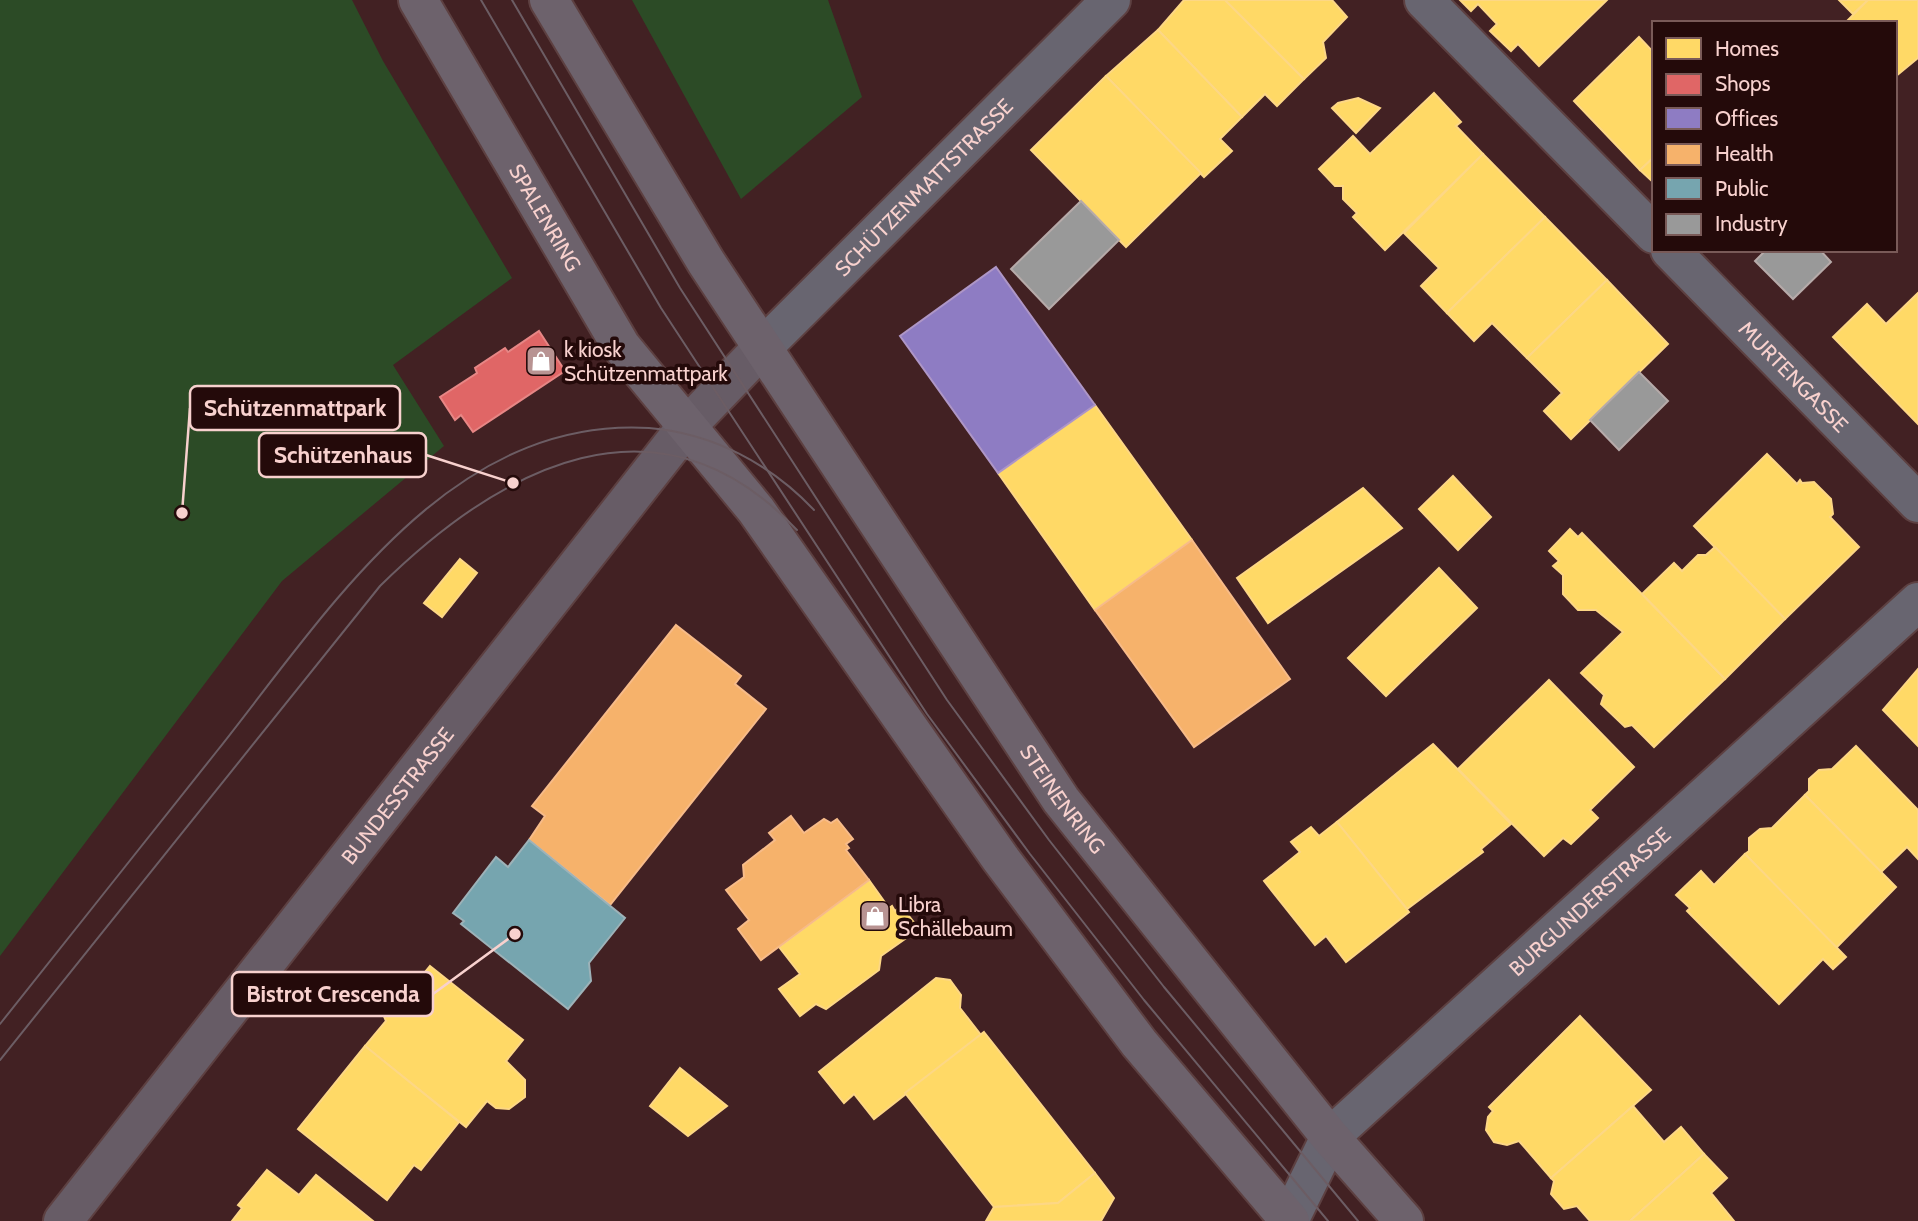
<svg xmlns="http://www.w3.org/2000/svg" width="1918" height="1221" viewBox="0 0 1918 1221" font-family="Cabin,sans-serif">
  <rect width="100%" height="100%" fill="#422123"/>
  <g fill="#2c4b26">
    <polygon points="0,0 352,0 383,61 512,278 393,365 444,446 282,581 0,956"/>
    <polygon points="632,0 828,0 862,97 741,199"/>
  </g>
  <g fill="#ffd966" stroke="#fdd785" stroke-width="2">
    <polygon points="1184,0 1225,0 1304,79 1277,106 1265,94 1242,117 1158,30"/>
    <polygon points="1225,0 1332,0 1347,17 1323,42 1326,58 1304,79"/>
    <polygon points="1460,0 1607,0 1539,66 1518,44 1511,51 1490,31 1497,24 1478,4 1471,11"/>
    <polygon points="1839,0 1868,0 1853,14"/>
    <polygon points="1868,0 1918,0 1918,58 1895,77 1895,23 1845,23"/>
    <polygon points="1158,30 1242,117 1220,139 1232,151 1204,177 1106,76"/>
    <polygon points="1639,37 1654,53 1654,157 1640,170 1574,101"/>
    <polygon points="1106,76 1201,173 1126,247 1031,150"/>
    <polygon points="1434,93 1461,122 1456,126 1483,154 1385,250 1353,217 1357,213 1343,199 1343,186 1335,186 1319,169 1353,136 1370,154"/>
    <polygon points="1358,98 1380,108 1356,133 1332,108 1338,103"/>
    <polygon points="1483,154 1545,217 1447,313 1421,286 1439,268 1404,233"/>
    <polygon points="1654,157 1654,183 1640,170"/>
    <polygon points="1545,217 1607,280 1527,358 1492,323 1474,341 1447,313"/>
    <polygon points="1607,280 1668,344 1571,439 1544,411 1562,393 1527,358"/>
    <polygon points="1918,293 1918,424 1833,337 1867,304 1886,324"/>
    <polygon points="1095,405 1192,540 1095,610 998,473"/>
    <polygon points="1767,454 1797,484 1800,480 1802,483 1814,482 1831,499 1833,514 1830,517 1859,547 1785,619 1694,526"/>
    <polygon points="1453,476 1491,517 1458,550 1419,509"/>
    <polygon points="1363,488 1402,528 1268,623 1237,578"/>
    <polygon points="1570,529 1578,537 1582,533 1725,679 1654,747 1632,725 1625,727 1601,704 1604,695 1581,673 1623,632 1596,610 1578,610 1563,594 1563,575 1553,566 1559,561 1549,551"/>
    <polygon points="1715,547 1785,619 1725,679 1642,594 1674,563 1682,571 1698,555 1706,555"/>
    <polygon points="460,559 477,573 442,617 424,603"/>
    <polygon points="1439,568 1477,608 1386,696 1348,658"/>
    <polygon points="1918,669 1918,746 1883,710"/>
    <polygon points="1549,680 1634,767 1590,810 1598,818 1571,844 1563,838 1544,856 1458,769"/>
    <polygon points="1433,744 1511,824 1481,849 1483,852 1407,909 1337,822"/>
    <polygon points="1856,746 1918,810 1918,859 1907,847 1881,872 1805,795 1809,791 1809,779 1819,770 1832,769"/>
    <polygon points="1805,795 1896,887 1836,948 1745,854 1749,851 1749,838 1760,829 1772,828"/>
    <polygon points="1337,822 1409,912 1346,962 1326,936 1315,945 1264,881 1300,852 1291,842 1311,827 1319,836"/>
    <polygon points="1745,854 1846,957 1833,969 1823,959 1779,1004 1687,911 1690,908 1676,895 1701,871 1714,885"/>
    <polygon points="869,880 889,908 892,906 895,911 901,906 916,925 909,930 912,934 881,956 879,970 826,1009 816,1004 800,1016 779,989 800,974 779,947"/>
    <polygon points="430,966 523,1040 506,1061 525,1080 525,1097 509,1109 496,1108 487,1101 466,1127 365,1046 386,1021 383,1014 388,1001 395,994 404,990 409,992"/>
    <polygon points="936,978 950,980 961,995 960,1008 981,1035 874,1119 854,1094 844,1103 819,1072"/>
    <polygon points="1580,1016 1651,1090 1551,1178 1519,1141 1507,1145 1494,1142 1486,1130 1488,1117 1493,1111 1489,1107"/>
    <polygon points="984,1032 1095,1173 1058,1203 994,1207 905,1093"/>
    <polygon points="365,1046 459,1122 421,1170 414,1165 387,1200 298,1129"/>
    <polygon points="680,1068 727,1106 688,1136 650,1106"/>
    <polygon points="1633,1106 1664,1142 1681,1127 1704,1154 1630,1221 1590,1221 1577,1206 1564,1209 1551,1194 1554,1181 1551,1178"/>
    <polygon points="1704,1154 1727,1178 1711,1193 1734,1221 1630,1221"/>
    <polygon points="267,1170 299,1195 316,1175 373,1221 232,1221 242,1208 238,1205"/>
    <polygon points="1095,1173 1114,1198 1101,1221 986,1221 994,1207 1058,1203"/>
  </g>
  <polygon fill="#e06666" stroke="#e78685" stroke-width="2" points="539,331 565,371 473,432 461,415 455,420 440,397 477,373 475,368 505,348 508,352"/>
  <polygon fill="#8e7cc3" stroke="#ae96c6" stroke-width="2" points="996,267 1095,405 998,473 900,336"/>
  <g fill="#f6b26b" stroke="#f7bb89" stroke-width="2">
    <polygon points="1192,540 1290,679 1194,747 1095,610"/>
    <polygon points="676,625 741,676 735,684 766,709 610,905 529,840 545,816 532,806"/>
    <polygon points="791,816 804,833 824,819 831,823 837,819 853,839 846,844 849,848 846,850 869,880 761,960 738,929 749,920 726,890 744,877 743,865 775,840 769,833"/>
  </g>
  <polygon fill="#76a5af" stroke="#9db2b8" stroke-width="2" points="529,840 625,918 589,963 591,981 568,1009 461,924 464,921 453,913 496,857 508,867"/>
  <g fill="#999" stroke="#b6aaa9" stroke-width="2">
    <polygon points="1081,201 1119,240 1049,309 1011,269"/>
    <polygon points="1766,250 1820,250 1831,262 1793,299 1755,261"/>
    <polygon points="1639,372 1668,401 1619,450 1590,420"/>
  </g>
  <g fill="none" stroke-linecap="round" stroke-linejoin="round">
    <g stroke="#5d4041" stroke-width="42">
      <g id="minor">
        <polyline points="1424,0 1654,234"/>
        <path id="s1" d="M1670 250 1918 503"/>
        <path id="s2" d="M762 348 1111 0"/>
        <path id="s3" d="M1289 1221 1330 1137 1918 602"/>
      </g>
    </g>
    <g stroke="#5d4041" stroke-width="42">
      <g id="secondary">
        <path id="s4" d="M63 1221 687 426 762 348"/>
      </g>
    </g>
    <g stroke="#5d4041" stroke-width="42">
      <g id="primary">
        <path id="s5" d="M418 0 621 346 756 510 1000 858 1139 1043 1290 1221"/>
        <path id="s6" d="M549 0 706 262 1061 800 1330 1137 1404 1221"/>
      </g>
    </g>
    <use href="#minor" stroke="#686570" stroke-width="38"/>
    <use href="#secondary" stroke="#675c66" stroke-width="38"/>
    <use href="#primary" stroke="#6d626c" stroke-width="38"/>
    <g stroke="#6c5d64" stroke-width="2">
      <polyline points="481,0 661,308 927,714 1030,854 1144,1000 1328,1221"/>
      <polyline points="512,0 680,288 947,700 1049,840 1164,987 1358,1221"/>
      <path d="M0 1024C72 933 145 842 217 751 327 613 448 416 649 428 712 433 771 464 814 510"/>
      <path d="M0 1060 380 586C500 468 657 382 797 530"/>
    </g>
  </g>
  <defs>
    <g id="shop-square" transform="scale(1.575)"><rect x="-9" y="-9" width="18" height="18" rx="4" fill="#b89392" stroke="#240a0a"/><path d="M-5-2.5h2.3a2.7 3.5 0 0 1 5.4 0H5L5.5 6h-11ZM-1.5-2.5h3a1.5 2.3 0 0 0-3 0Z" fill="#fff"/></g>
  </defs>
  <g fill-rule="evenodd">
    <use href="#shop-square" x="541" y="361"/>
    <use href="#shop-square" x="875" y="916"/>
  </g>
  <g text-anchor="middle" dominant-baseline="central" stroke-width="7" stroke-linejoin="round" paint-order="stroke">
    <g font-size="21" fill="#f8d1ce" stroke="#240a0a">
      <text stroke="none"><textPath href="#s2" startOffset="228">SCHÜTZENMATTSTRASSE</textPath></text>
      <text stroke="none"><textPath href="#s5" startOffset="252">SPALENRING</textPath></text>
      <text stroke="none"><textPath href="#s1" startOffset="177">MURTENGASSE</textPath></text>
      <text stroke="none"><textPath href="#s4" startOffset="541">BUNDESSTRASSE</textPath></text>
      <text stroke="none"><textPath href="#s6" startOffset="950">STEINENRING</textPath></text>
      <text stroke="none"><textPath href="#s3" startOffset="444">BURGUNDERSTRASSE</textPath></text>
    </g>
    <g font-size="21" fill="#f8d1ce" stroke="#240a0a" text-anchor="start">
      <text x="564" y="349">k kiosk<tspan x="564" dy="24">Schützenmattpark</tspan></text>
      <text x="898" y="904">Libra<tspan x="898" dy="24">Schällebaum</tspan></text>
    </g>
  </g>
  <path fill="none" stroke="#f8d1ce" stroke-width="2.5" d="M182 513L190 408M513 483L426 455M515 934L433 994"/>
  <g fill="#f8d1ce" stroke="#240a0a" stroke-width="2.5">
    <circle cx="182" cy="513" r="7"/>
    <circle cx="513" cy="483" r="7"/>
    <circle cx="515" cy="934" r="7"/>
  </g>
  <g fill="#240a0a" stroke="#f8d1ce" stroke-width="2.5">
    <rect x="190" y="386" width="210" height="44" rx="7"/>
    <rect x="259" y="433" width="167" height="44" rx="7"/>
    <rect x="232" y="972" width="201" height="44" rx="7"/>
  </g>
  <g font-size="23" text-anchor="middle" font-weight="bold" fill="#f8d1ce">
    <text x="295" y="416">Schützenmattpark</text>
    <text x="343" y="463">Schützenhaus</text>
    <text x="333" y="1002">Bistrot Crescenda</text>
  </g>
  <rect x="1652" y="21" width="245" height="231" fill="#240a0a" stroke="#795a58" stroke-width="2"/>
  <rect x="1666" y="38" width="35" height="21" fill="#ffd966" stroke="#795a58" stroke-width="2"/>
  <text x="1715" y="56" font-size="21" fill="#f8d1ce">Homes</text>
  <rect x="1666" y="74" width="35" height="21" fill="#e06666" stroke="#795a58" stroke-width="2"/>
  <text x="1715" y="91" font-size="21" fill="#f8d1ce">Shops</text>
  <rect x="1666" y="108" width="35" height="21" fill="#8e7cc3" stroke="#795a58" stroke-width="2"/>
  <text x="1715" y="126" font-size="21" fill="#f8d1ce">Offices</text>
  <rect x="1666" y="144" width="35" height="21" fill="#f6b26b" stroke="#795a58" stroke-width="2"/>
  <text x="1715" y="161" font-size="21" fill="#f8d1ce">Health</text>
  <rect x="1666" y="178" width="35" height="21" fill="#76a5af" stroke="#795a58" stroke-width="2"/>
  <text x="1715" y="196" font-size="21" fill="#f8d1ce">Public</text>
  <rect x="1666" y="214" width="35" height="21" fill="#999999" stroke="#795a58" stroke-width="2"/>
  <text x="1715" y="231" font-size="21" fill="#f8d1ce">Industry</text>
</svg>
